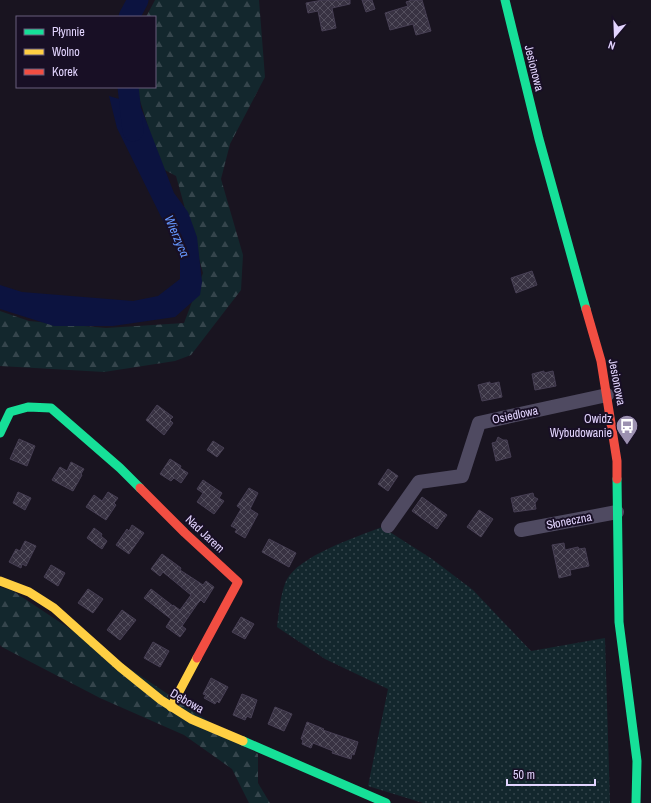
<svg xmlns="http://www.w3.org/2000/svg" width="651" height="803" viewBox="0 0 651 803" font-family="'Archivo Narrow',sans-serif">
  <defs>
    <pattern id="grass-dots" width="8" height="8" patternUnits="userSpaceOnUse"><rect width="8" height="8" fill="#13272d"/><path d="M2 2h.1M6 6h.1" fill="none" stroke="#35454c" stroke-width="1.8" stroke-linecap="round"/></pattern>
    <pattern id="forest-firs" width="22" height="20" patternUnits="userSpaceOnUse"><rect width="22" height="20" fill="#13272d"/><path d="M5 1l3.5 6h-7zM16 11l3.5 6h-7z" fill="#35454c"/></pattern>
    <pattern id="building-cross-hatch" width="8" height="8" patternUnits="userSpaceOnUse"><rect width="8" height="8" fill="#383242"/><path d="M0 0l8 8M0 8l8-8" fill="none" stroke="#544f5e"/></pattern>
  </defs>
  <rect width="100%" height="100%" fill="#191420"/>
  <path fill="url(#grass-dots)" d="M382 527 432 559 473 590 531 651 605 638 610 803H423L368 786 388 689 325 659 277 627C279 612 280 596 286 581 298 556 356 537 382 527Z"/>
  <g fill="url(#forest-firs)">
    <polygon points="155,0 259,0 265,77 230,144 221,179 243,255 241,290 191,355 175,361 104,372 0,366 0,311 29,321 106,328 184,323 203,273 176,176 161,168 138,94 138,87 155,87 155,17 146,17"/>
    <polygon points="0,587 13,591 258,754 258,783 270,803 249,803 232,769 184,735 100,698 2,647 0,645"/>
  </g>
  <polygon fill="#0c1340" points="109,96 140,105 174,193 188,212 197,237 202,282 200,295 175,317 113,326 54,326 0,309 0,285 22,292 133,301 158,296 180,279 180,255 117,128"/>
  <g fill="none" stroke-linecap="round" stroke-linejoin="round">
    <g stroke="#0c1340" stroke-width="21">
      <polyline points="129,17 138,0"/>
      <polyline points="128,87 133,131"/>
    </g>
  </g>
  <g fill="url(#building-cross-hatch)" stroke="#473f54">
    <polygon points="323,0 350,0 350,4 332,8 336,28 322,31 318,11 308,13 306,3"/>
    <polygon points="362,0 372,0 375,9 366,12"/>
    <polygon points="412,0 422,0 431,31 416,35 413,24 390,30 385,13 408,6 406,2"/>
    <polygon points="532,271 537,285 516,293 511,278"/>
    <polygon points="544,371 544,373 553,371 556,386 535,390 532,374"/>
    <polygon points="490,382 490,384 499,382 502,397 482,401 478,385"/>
    <polygon points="157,405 173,417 170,420 173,423 164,435 146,420"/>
    <polygon points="498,437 503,440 507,440 511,457 496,461 492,443 496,442"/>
    <polygon points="19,439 35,446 27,466 10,459"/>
    <polygon points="213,441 224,448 217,457 207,450"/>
    <polygon points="170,459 181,466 180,468 188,473 181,483 174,478 171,481 160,474"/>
    <polygon points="71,462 84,469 81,474 82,475 73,491 52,480 60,467 67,471"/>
    <polygon points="388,469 398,476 388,491 378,484"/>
    <polygon points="203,480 222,493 219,498 224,501 214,514 197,502 203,493 197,489"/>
    <polygon points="249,488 258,493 250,509 258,514 245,538 235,532 237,529 231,526 241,509 237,506"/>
    <polygon points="18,492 31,498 25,510 13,503"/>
    <polygon points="108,492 118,498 114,503 116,505 106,520 86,507 94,495 102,501"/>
    <polygon points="533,493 534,497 538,499 535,503 536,509 514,512 511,498"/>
    <polygon points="422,497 447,515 437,529 412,511"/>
    <polygon points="479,510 493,519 481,537 467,527"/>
    <polygon points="132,525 144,533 129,554 116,545 127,529 129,531"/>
    <polygon points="94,528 102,534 101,536 107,541 102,549 87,538"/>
    <polygon points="269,539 296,553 289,567 262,552"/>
    <polygon points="25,541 36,546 26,566 22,564 21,568 9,562 16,549 20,551"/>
    <polygon points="564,543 565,550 578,547 579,549 585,548 589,566 570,570 571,575 559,578 552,545"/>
    <polygon points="162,554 181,568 180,570 203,585 206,581 214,587 204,603 201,600 198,603 182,626 186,629 180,637 166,627 171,619 144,598 151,589 173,606 173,605 180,610 191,595 163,572 160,576 151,569"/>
    <polygon points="51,565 65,573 58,586 44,577"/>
    <polygon points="88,589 103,599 93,613 78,603"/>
    <polygon points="122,610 136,620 120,640 107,630"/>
    <polygon points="241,617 254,624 245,639 232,632"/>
    <polygon points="153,642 169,651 160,667 144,658"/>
    <polygon points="211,678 228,687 219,703 217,701 215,704 204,698 206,695 203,694"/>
    <polygon points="242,694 257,700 251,718 247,716 245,720 233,715"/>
    <polygon points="275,707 292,714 284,731 268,724"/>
    <polygon points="307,722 324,729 323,730 358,742 354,755 352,754 351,759 332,753 333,751 313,743 311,748 302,744 303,740 301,739"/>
  </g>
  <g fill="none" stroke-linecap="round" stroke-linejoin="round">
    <g stroke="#4f4a61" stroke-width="14">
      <polyline points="388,526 419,482 462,476 479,423 607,395"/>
      <polyline points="521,530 617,512"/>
    </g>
    <g stroke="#16e098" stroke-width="9">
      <polyline points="505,0 539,139 586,309"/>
      <polyline points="0,433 10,412 28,407 51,408 120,468 140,488"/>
      <polyline points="617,479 619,622 637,761 636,803"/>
      <polyline points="243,741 386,803"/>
    </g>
    <g stroke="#ffcf43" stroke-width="9">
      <polyline points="0,581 29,592 54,608 120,667 161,700 191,719 243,741"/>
      <polyline points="171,707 197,658"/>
    </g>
    <g stroke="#f24e42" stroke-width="9">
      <polyline points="586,309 601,361 617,461 617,479"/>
      <polyline points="140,488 185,533 238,582 197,658"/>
    </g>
  </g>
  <defs>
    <g id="bus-pin" transform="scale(1.15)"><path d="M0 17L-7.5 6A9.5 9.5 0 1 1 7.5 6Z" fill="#9c91b0" stroke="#180f25"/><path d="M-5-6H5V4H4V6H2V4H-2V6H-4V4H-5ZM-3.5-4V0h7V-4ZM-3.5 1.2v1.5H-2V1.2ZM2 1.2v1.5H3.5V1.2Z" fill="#fff"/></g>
  </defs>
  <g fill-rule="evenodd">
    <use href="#bus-pin" x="627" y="426"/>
  </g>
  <g text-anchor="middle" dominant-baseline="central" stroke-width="4" stroke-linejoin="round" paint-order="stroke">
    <g font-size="12" fill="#e2d4fe" stroke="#180f25">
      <text transform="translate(534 68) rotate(76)">Jesionowa</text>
      <text transform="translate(617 382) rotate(79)">Jesionowa</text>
      <text transform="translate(515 415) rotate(-12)">Osiedlowa</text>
      <text transform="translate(569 521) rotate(-11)">Słoneczna</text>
      <text transform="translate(205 534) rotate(43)">Nad Jarem</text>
      <text transform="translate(187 701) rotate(30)">Dębowa</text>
    </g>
    <g font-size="12" fill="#e2d4fe" stroke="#180f25" text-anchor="end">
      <text x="612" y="419">Owidz<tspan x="612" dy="14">Wybudowanie</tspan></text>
    </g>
    <g font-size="13" font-style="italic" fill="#6496fd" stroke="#180f25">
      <text transform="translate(177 236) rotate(67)">Wierzyca</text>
    </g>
  </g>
  <rect x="16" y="16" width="140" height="72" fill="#180f25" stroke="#695e7c"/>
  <rect x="24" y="29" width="20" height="6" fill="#16e098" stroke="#695e7c"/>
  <text x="52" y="36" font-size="12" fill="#e2d4fe">Płynnie</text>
  <rect x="24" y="49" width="20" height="6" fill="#ffcf43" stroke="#695e7c"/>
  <text x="52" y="56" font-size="12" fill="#e2d4fe">Wolno</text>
  <rect x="24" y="69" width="20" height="6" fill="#f24e42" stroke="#695e7c"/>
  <text x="52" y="76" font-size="12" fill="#e2d4fe">Korek</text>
  <g transform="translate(615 36) rotate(199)" stroke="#180f25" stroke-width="3" paint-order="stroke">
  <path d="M0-3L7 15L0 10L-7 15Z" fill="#e2d4fe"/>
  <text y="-6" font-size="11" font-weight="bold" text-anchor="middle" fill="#e2d4fe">N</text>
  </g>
  <path d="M507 779v6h88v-6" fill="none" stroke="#e2d4fe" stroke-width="2"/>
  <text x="513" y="779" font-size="12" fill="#e2d4fe" stroke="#180f25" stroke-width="3" paint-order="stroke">50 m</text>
</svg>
